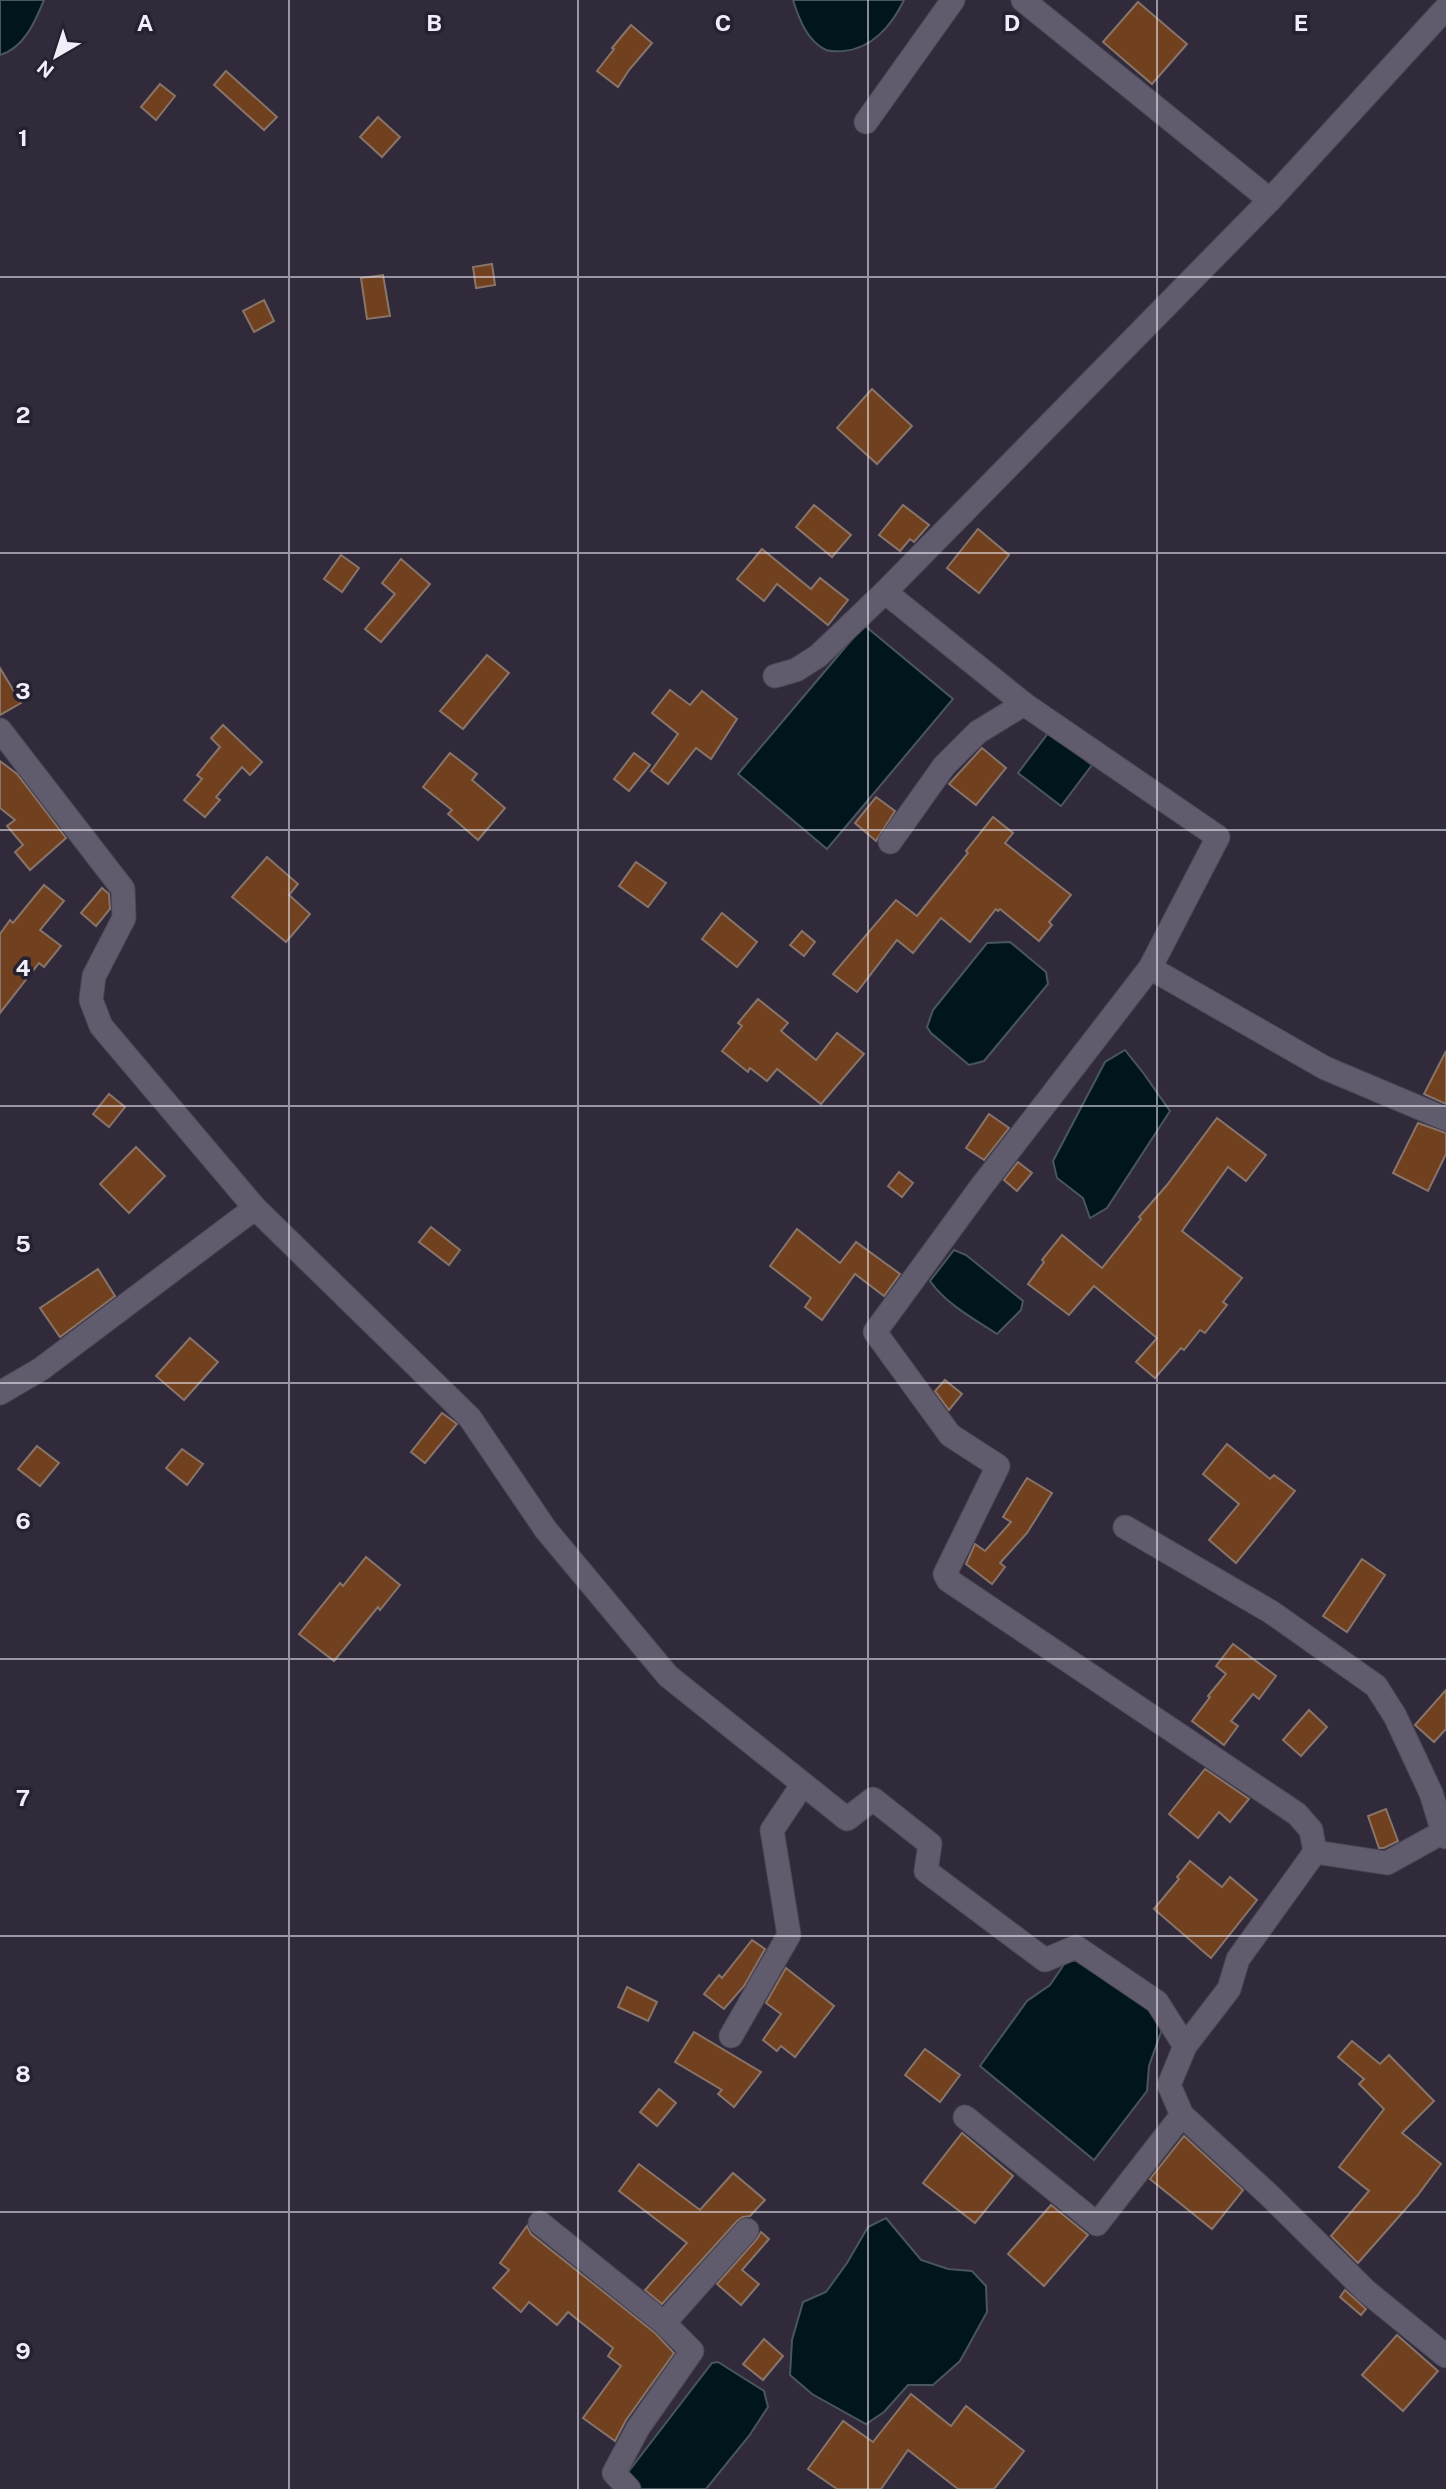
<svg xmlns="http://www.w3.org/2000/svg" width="1446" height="2489" viewBox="0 0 1446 2489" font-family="'Public Sans',sans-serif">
  <rect width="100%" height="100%" fill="#302a3b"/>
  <g fill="#01151c" stroke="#49565e" stroke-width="2">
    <path d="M0 0H44C35 22 24 48 0 55Z"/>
    <path d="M793 0H904C892 25 872 49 843 51 837 51 831 52 826 50 807 41 799 19 793 0Z"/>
    <polygon points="864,625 953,699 827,849 738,774"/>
    <polygon points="1049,732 1092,765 1061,806 1018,773"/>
    <polygon points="1010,942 1046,972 1048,984 984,1061 969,1065 931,1033 927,1027 933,1010 987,943"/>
    <polygon points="1125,1050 1144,1074 1170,1111 1107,1208 1090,1218 1083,1198 1057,1178 1053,1161 1105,1062"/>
    <path d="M954 1250 966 1255 1023 1301 1021 1310 997 1334C974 1319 946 1304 930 1281Z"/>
    <polygon points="1067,1960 1088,1962 1158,2016 1161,2032 1149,2066 1147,2091 1094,2160 980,2066 1027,2001 1050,1985"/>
    <polygon points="886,2218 921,2260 948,2269 972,2271 986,2286 987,2312 960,2361 933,2385 908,2385 884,2412 866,2424 812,2394 790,2375 792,2340 803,2302 826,2292 847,2263 868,2227"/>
    <polygon points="718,2362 764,2391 768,2407 749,2436 706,2489 640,2489 629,2475 629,2471 712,2363"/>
  </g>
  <g fill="#71401f" stroke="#887468" stroke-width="2">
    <polygon points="1138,2 1187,44 1152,84 1103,42"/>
    <polygon points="631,25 652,43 629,70 618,87 597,71 614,49 612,48"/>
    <polygon points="226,71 277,117 264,130 214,85"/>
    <polygon points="160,84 175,96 156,120 141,107"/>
    <polygon points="378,117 400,137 382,157 360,137"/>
    <polygon points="492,264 495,285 476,288 473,267"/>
    <polygon points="383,275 390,316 367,319 361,278"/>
    <polygon points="264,300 274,321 254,332 243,311"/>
    <polygon points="872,389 912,426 877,464 837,428"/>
    <polygon points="814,505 851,535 832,557 796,527"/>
    <polygon points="903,505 929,525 914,542 910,539 900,551 879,535"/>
    <polygon points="978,529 1009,555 979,593 947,568"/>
    <polygon points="762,549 811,589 820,578 848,600 828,625 777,584 764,601 737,579"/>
    <polygon points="341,555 359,568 342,592 324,579"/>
    <polygon points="401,559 430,584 381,642 365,629 395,594 382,583"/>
    <polygon points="487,655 509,673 463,729 440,711"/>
    <polygon points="0,668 21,703 0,715"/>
    <polygon points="670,690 690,705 702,691 737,719 711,759 696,748 668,784 651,771 678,734 652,713"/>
    <polygon points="223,725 262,762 250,775 242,767 216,797 220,800 205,817 184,800 202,779 197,775 220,747 211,738"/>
    <polygon points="982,748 1006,768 976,805 949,784"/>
    <polygon points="450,753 477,774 472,780 505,808 478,840 448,814 452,810 423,787"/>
    <polygon points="634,753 650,765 629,791 614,779"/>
    <polygon points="0,761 17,774 66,838 30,870 15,852 23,845 7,826 15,820 0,808"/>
    <polygon points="876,797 895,811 876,841 855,823"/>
    <polygon points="993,817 1013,833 1005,843 1071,895 1049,922 1052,925 1039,941 1000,909 998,911 996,909 970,942 941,918 913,953 897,940 857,992 833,974 896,900 917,916 968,853 966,851"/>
    <polygon points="267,857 298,884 289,895 310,914 286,942 232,897"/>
    <polygon points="636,862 666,883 648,907 619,886"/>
    <polygon points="44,885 64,901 40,930 61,946 44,967 39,963 0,1013 0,934 10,920 13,923"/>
    <polygon points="102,888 109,894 110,909 96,926 81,913"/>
    <polygon points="722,913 757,942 737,967 702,939"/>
    <polygon points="802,931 815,942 804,956 790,945"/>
    <polygon points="758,999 788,1023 781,1031 816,1060 837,1033 864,1054 821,1104 777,1069 767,1081 750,1068 748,1072 722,1051 742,1026 738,1023"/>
    <polygon points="1446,1051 1446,1104 1424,1094"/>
    <polygon points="109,1094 125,1107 109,1127 93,1114"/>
    <polygon points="989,1114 1009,1128 984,1160 966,1148"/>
    <polygon points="1217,1118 1266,1155 1246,1181 1228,1167 1182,1231 1242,1278 1223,1302 1227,1305 1205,1333 1200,1330 1184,1350 1181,1348 1155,1378 1136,1362 1157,1338 1094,1286 1069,1315 1028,1284 1044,1262 1042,1260 1062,1235 1102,1268 1141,1219 1139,1217 1167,1185"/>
    <polygon points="1418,1123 1446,1133 1446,1154 1428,1191 1393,1173"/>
    <polygon points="136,1147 165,1176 129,1213 100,1184"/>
    <polygon points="1018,1162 1032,1173 1017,1191 1004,1180"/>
    <polygon points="899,1172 913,1183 902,1197 888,1186"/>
    <polygon points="431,1227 460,1250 449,1265 419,1242"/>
    <polygon points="797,1229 840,1263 856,1242 900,1274 884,1296 855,1274 822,1320 805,1307 811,1298 770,1266"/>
    <polygon points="98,1269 115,1296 60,1337 40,1308"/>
    <polygon points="190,1338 218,1362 184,1400 156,1376"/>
    <polygon points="945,1380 962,1394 949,1410 935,1391"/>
    <polygon points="442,1413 457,1424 425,1463 411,1452"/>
    <polygon points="1227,1444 1270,1479 1274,1475 1295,1491 1236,1563 1209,1540 1239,1504 1203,1474"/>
    <polygon points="37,1446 59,1463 40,1486 18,1469"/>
    <polygon points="182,1449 203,1464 187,1485 166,1468"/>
    <polygon points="1027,1478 1052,1493 1027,1533 1000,1563 1005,1567 992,1584 966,1564 975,1544 985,1551 1011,1522 1003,1517"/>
    <polygon points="366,1557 400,1585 380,1610 378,1607 334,1661 299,1634 340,1583 343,1586"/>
    <polygon points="1362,1559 1385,1575 1347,1632 1323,1616"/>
    <polygon points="1233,1644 1276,1676 1259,1699 1253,1694 1231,1721 1238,1726 1224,1745 1192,1721 1210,1697 1208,1696 1226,1674 1216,1666"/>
    <polygon points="1446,1690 1446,1729 1434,1742 1415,1725"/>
    <polygon points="1309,1710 1327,1727 1301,1756 1283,1740"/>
    <polygon points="1205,1769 1249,1799 1230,1822 1219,1812 1198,1838 1169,1814"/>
    <polygon points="1386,1809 1398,1841 1384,1848 1379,1848 1368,1816"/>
    <polygon points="1190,1861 1222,1887 1230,1877 1257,1900 1211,1958 1154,1909 1179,1879 1177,1877"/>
    <polygon points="752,1940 765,1949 744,1986 724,2009 704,1994 719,1975 722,1978"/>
    <polygon points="786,1968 834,2006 795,2057 781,2046 777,2051 763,2040 781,2014 766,2003"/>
    <polygon points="627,1987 657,2002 648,2021 618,2007"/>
    <polygon points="694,2032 761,2072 734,2107 718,2094 722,2090 675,2062"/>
    <polygon points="1352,2041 1380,2064 1389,2055 1434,2101 1402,2133 1441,2164 1417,2196 1358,2263 1331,2236 1369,2191 1339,2167 1384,2109 1359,2084 1364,2079 1338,2057"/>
    <polygon points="925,2049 960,2075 940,2102 905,2075"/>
    <polygon points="659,2089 676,2103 657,2126 640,2112"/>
    <polygon points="962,2133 1013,2176 975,2223 923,2183"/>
    <polygon points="1184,2136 1243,2190 1212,2229 1150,2179"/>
    <polygon points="639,2164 700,2210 733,2173 765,2200 750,2216 743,2217 737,2221 662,2304 645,2290 687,2243 619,2191"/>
    <polygon points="1051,2205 1088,2235 1044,2286 1008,2254"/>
    <polygon points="527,2226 531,2234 655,2333 674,2353 626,2420 615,2441 583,2418 621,2366 608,2356 613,2348 568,2312 557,2325 529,2302 521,2312 493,2288 509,2270 500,2263"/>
    <polygon points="761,2232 769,2239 742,2270 759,2284 741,2305 717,2284 757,2239"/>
    <polygon points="1345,2290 1366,2309 1361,2315 1340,2297"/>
    <polygon points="1397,2335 1438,2371 1403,2411 1362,2375"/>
    <polygon points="764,2339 783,2356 763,2380 743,2364"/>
    <polygon points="911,2394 951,2426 966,2406 1024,2451 994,2489 958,2489 908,2450 881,2489 837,2489 808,2469 843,2421 873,2442"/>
  </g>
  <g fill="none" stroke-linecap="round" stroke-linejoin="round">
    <g stroke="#4c4856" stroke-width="25">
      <g id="street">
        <polyline points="1023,0 1270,200"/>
        <polyline points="1446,8 1270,200 885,592 1024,704 1218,837 1150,968 1325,1068 1446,1119"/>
        <polyline points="866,122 953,0"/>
        <polyline points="775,676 796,670 818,656 885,592"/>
        <polyline points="0,730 123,889 124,918 94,976 91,1000 101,1026 255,1208 470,1418 546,1530 668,1676 847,1819 873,1799 930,1844 926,1871 1045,1960 1076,1947 1157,2002 1185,2046"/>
        <polyline points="890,842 944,766 978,732 1024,704"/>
        <polyline points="1150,968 981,1187 875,1332 950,1435 998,1466 945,1574 948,1580 1297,1814 1311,1830 1315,1852 1387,1863 1443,1832 1446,1837"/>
        <polyline points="0,1393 41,1369 255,1208"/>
        <polyline points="1125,1527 1271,1612 1376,1686 1395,1716 1431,1793 1443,1832"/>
        <polyline points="1315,1852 1238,1959 1229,1989 1185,2046 1169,2085 1182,2115 1269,2195 1366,2291 1446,2356"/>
        <polyline points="731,2036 789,1935 772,1830 803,1784"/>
        <polyline points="965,2117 1097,2224 1182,2115"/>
        <polyline points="540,2223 664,2323 692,2351 638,2428 614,2473 629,2489"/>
        <polyline points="664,2323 747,2230"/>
      </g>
    </g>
    <use href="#street" stroke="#615b6e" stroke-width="23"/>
  </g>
  <path fill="none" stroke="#f2eef9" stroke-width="2" stroke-opacity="0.55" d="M289 0V2489M578 0V2489M868 0V2489M1157 0V2489M0 277H1446M0 553H1446M0 830H1446M0 1106H1446M0 1383H1446M0 1659H1446M0 1936H1446M0 2212H1446"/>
  <g font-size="23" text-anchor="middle" font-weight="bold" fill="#f2eef9" stroke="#262131" stroke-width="7" stroke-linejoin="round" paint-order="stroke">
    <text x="145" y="31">A</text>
    <text x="434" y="31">B</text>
    <text x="723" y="31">C</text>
    <text x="1012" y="31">D</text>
    <text x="1301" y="31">E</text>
    <text x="23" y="146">1</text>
    <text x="23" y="423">2</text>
    <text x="23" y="699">3</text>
    <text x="23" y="976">4</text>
    <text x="23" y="1252">5</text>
    <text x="23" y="1529">6</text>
    <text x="23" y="1806">7</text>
    <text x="23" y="2082">8</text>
    <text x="23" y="2359">9</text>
  </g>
  <g transform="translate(56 56) rotate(219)" stroke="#262131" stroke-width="5" paint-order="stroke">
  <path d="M0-5L12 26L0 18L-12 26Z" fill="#f2eef9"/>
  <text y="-10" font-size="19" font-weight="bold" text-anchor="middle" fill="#f2eef9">N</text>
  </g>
</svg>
